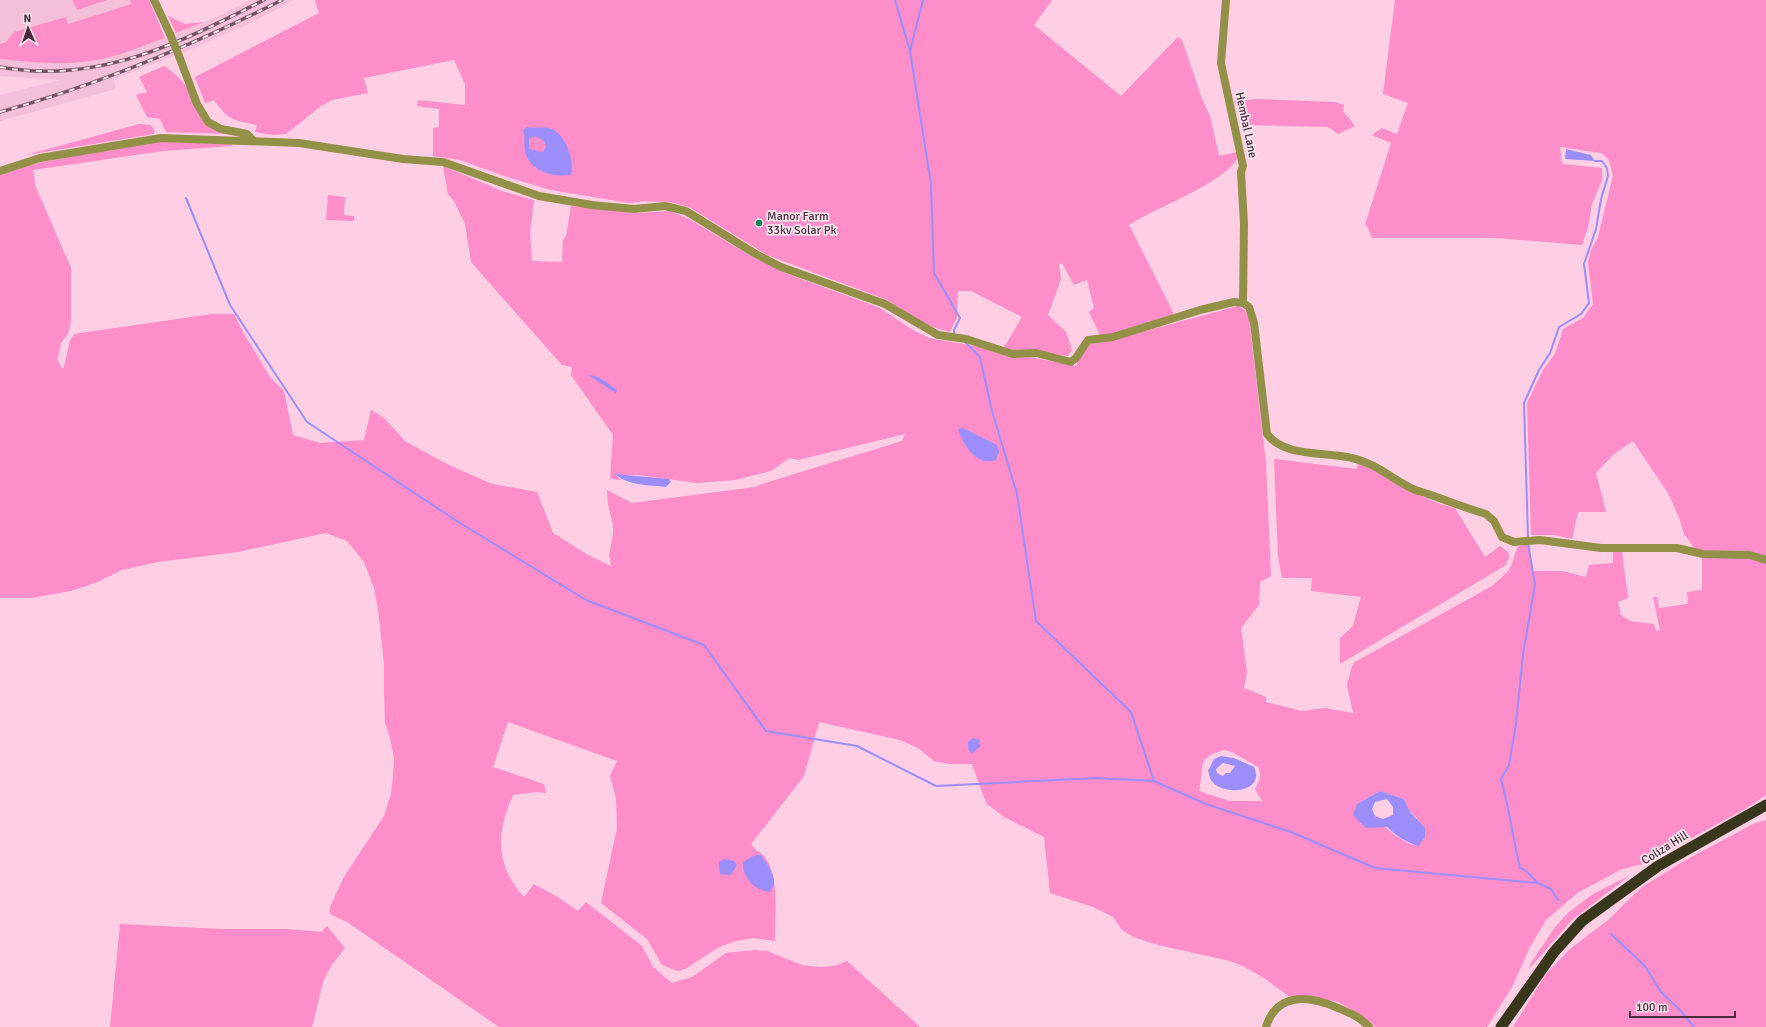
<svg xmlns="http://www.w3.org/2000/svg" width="1766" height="1027" viewBox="0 0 1766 1027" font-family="Signika,sans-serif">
  <rect width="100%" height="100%" fill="#fecee5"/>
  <g fill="#f3bfd9">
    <polygon points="0,0 72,0 77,10 109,0 130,0 131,4 67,25 65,17 0,44"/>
    <polygon points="250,0 294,0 249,24 185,52 114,79 116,89 0,121 0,95 60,80 0,76 0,59 26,62 61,63 101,59 165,38 221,15"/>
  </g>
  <g fill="#fd8eca" fill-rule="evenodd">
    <polygon points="72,0 108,0 77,10"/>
    <path d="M130 0H149L165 38C144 45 123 55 101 59 68 66 33 63 0 59V44L6 42 14 32 66 17 68 24 131 4Z"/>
    <path d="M315 0H1052L1034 25 1121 96 1178 37 1182 40 1202 99 1210 116 1219 156 1237 152 1238 158C1222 184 1157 207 1129 225L1174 314 1116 334 1100 335 1089 312 1094 308 1087 280 1074 285 1062 263 1059 264 1061 279 1048 315 1066 332 1072 350 1068 356 1003 349 1022 317 971 291H958L957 317 950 332 926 325 887 300 767 255 689 207 670 202 646 201 629 203 551 190 504 176 460 160 433 156V128L439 127V109L417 106 418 100 465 105V84L454 60 364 78 368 93 332 100 321 106 286 134 273 135 255 132 257 125C233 120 229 121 214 100L205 103 195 77 319 13Z"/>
    <polygon points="1395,0 1766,0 1766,556 1750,551 1696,550 1684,534 1679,517 1668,493 1633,441 1614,454 1596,473 1606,512 1578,512 1572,539 1554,535 1531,535 1527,403 1543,370 1555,354 1563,329 1583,318 1593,304 1588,263 1591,250 1598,237 1613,176 1609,160 1601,153 1560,147 1562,164 1602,168 1602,180 1592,204 1588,227 1582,245 1496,238 1372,238 1367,226 1365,225 1391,143 1372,135 1382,128 1397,134 1408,103 1383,94"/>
    <polygon points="168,16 185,24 204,22 176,33"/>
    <path d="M164 66C189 83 190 93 202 119L233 134 166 132 160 119 147 117 136 95 147 92 139 77Z"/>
    <polygon points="1258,99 1335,102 1344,105 1343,111 1355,126 1338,134 1328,127 1246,125 1234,101"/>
    <polygon points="139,124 151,125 154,130 154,134 26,155"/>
    <path d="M154 141 232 143V146L163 151 33 170 35 185 71 268V320L68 334 61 343 57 360 63 370 70 341 74 334 212 314H234L243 332 270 377 284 391 293 435 320 443 364 440 371 410 384 418 406 442 449 465 492 484 537 492 553 533 588 555 611 566 609 555 613 534V525L608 504 607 490 632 503 755 487 762 484 902 441 905 434 798 460 789 458 771 471 735 480 697 483 637 475H616L621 480 610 479 613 435 571 375 572 367 562 365 471 262 465 224 454 201 448 194 443 166 502 191 534 200 530 232 532 261 562 262 563 240 566 236 571 206 637 213 670 211 689 219 751 256 785 273 880 308 911 329 929 338 981 347 1007 356 1029 357 1077 366V361L1088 344 1138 333 1238 306 1245 310 1249 318 1266 463 1271 576 1260 582 1259 605 1241 628 1247 672 1244 688 1266 697V702L1302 711 1325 708 1353 713 1347 685 1353 663 1492 586C1497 581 1504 576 1509 570 1514 563 1514 551 1519 546H1522L1521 542 1529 543 1533 571H1562L1586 577 1589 565 1613 563V552H1622L1628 598 1618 602 1621 615 1630 621 1654 624 1656 631 1660 630 1653 597H1657L1659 608 1688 604 1687 592 1702 590V557H1739L1766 562V795L1745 809 1643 864 1622 869 1579 892 1569 900 1546 920 1530 947 1512 987 1487 1027H1376L1359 1014 1338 1002 1313 997H1290L1264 978 1245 967 1230 961 1158 945 1136 938 1123 931 1113 917 1093 907 1050 893 1044 837 1004 817 986 803 972 764H949L934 761 918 748 900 740 819 722 804 776 751 844C756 852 760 851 764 856 780 875 775 917 775 941L753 938 736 941 719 947 685 969 678 971 662 965 647 939 601 903 617 828 616 798 610 776 617 761 508 722 493 767 544 784 546 793 536 792 513 795C496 832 495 866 524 897L534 884 556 896 578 911 586 902 642 946 653 967 672 983 692 977 726 953 755 950 767 951 802 965 820 967 835 966 847 961 920 1027H499L347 922 330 914V907L344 877 384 816 391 794 393 776 394 759 390 737 385 723 384 693V664L378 609 374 588 364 562 347 541 326 533 238 552 158 562 122 570 95 583 71 591 31 598H0V173L42 162ZM1224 750 1232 752 1258 767C1263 775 1259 782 1255 789L1262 801H1229L1199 791C1205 767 1194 758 1224 750ZM1380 791 1404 799 1410 812 1417 818 1418 846 1408 843 1396 836 1357 804Z"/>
    <polygon points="328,195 345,197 344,215 354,216 354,221 326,220"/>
    <path d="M1274 459 1357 469 1358 463C1391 478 1420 500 1455 508L1485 557 1500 546 1508 552 1509 557 1506 565 1340 664V638L1353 626 1361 597 1311 591 1312 578H1282L1278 556Z"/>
    <polygon points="1766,820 1766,1027 1513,1027 1546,974 1570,949 1608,920 1642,887 1684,861 1753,824"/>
    <polygon points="1629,876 1572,920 1529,969 1531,963 1555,927 1568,913 1593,894"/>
    <polygon points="120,924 223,929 288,929 321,932 327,926 345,948 331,966 323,982 312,1027 110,1027"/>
  </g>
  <g fill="#9b8efa" fill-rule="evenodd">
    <path d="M527 127C534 129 545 126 552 129 566 135 575 162 571 175 553 177 534 173 526 155 523 147 526 138 523 130ZM535 136 544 141 546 146 543 152 529 149V139Z"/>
    <polygon points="1566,149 1591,155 1595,161 1565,159"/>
    <path d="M588 375C599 375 609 384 617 390L616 393Z"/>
    <path d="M963 428 997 445 999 452 996 460C977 467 963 445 958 429Z"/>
    <path d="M615 474 669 479 671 482 666 487C650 485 628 486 615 474Z"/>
    <polygon points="973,738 980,740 980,742 978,743 981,745 972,754 968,749 968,742"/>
    <path d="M1221 756 1234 758 1254 767C1266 793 1222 797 1211 780 1209 777 1209 773 1208 771L1214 759ZM1223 763 1235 766 1230 773H1226L1223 776 1217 773 1216 769Z"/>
    <path d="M1380 791 1404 799 1410 812 1425 828V837L1418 846C1405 842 1397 836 1387 827L1366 828 1353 815 1357 804ZM1387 799 1393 807V815L1383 819 1375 816 1372 809 1375 802Z"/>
    <path d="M755 855H761C766 862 775 874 774 883 773 886 771 890 770 892 755 890 742 878 743 862Z"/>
    <polygon points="724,859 734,861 737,865 733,872 730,875 720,874 719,862"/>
  </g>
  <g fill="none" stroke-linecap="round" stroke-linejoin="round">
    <g stroke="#9b8efa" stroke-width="2">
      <polyline points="895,0 910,51"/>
      <polyline points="923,0 910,51 931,184 934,273 960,318 954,330 954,334"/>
      <polyline points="186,198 230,305 307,422 460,523 586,600 704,645 766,731 857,746 936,786 1096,778 1154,781"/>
      <polyline points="964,341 980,357 992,411 1017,494 1036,621 1131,712 1154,781 1206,804 1291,832 1375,868 1538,883"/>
      <polyline points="1528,538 1524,403 1539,370 1550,353 1559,327 1581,314 1589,303 1584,264 1596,229 1601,199 1608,176 1607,168 1602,161 1595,161"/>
      <path d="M1528 543 1535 585 1523 654 1516 724 1509 765 1501 779C1509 808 1513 838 1520 868L1525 870 1538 883 1551 889 1558 900"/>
      <polyline points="1611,934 1645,966 1661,992 1680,1010 1694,1027"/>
    </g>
    <g stroke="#939147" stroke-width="8">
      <polyline points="154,0 170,34"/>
      <polyline points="1226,0 1221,63 1243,166 1241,172 1244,224 1243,303"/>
      <polyline points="179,56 197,104 208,122 221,129 247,134 253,140"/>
      <path d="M0 171 40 158 161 138 299 143 403 159 443 162 539 196 592 205 634 209 665 206 686 211 754 253 781 267 885 304 938 335 966 339 1013 354 1036 353 1071 362 1076 358 1088 340 1113 337 1200 310 1234 302 1243 303 1249 307 1254 323 1267 434C1285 458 1325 451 1352 458 1375 463 1391 478 1411 488 1416 491 1423 492 1428 494 1448 501 1466 508 1486 514L1494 521 1502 537 1514 542 1540 540 1601 548H1677L1703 554 1750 555 1766 560"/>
      <path d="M1266 1027C1277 991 1310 996 1338 1008 1350 1013 1360 1017 1369 1027"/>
    </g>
    <polyline stroke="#38371c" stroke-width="11" points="1501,1027 1554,952 1582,921 1658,866 1766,805"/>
    <g stroke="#755365" stroke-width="3.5">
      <g id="rail">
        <path d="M0 67C97 85 180 43 264 0"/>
        <path d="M0 112C98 85 191 46 282 0"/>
      </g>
    </g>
    <use href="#rail" stroke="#f6e6ed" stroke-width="2" stroke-dasharray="6" stroke-linecap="butt"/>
    <polyline stroke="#939147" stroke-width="8" points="170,34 179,56"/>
  </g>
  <circle fill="#0b8262" stroke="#f6e6ed" stroke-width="1.5" cx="759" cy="223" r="4"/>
  <g text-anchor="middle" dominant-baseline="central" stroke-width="3.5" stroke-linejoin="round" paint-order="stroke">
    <g font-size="12" fill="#4b2d3d" stroke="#f6e6ed">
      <text transform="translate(1246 125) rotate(78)">Hembal Lane</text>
      <text transform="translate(1665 848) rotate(-32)">Coliza Hill</text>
    </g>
    <g font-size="12" fill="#4b2d3d" stroke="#f6e6ed" text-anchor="start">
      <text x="767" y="216">Manor Farm<tspan x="767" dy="14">33kv Solar Pk</tspan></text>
    </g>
  </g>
  <g transform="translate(28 28) rotate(357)" stroke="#f6e6ed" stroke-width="3" paint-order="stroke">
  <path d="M0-3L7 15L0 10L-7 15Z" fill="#4b2d3d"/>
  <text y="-6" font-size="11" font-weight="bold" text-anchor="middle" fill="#4b2d3d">N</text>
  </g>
  <path d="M1630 1011v6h105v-6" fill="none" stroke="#4b2d3d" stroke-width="2"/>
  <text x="1636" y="1011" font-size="12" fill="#4b2d3d" stroke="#f6e6ed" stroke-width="3" paint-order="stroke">100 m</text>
</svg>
